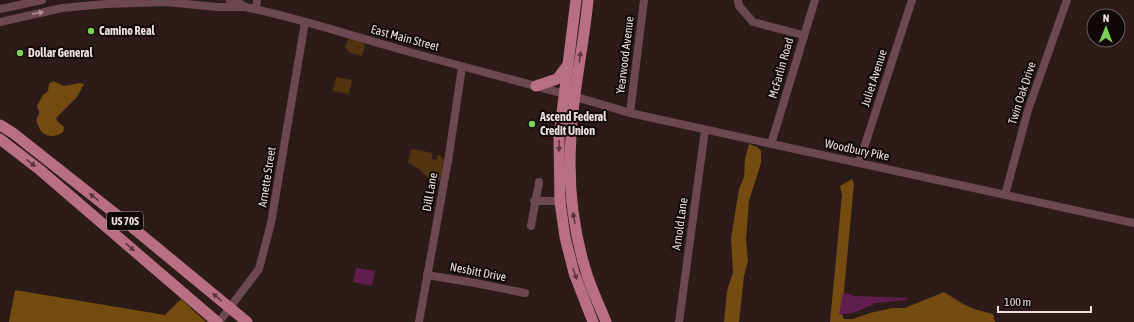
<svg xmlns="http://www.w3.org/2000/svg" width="1134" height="322" viewBox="0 0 1134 322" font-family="'Asap Condensed',sans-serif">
  <rect width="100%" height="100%" fill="#2c1b19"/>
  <g fill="#513511">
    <path d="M349 38 363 42 365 46 362 56C355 54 347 54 345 46Z"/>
    <polygon points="336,77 352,80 349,94 333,91"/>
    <path d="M414 149 432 153V159L437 160 438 154 444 159 440 180C429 183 426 175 419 169 415 166 411 165 408 162L411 150Z"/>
  </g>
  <g fill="#744b10">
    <path d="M53 81 64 86 79 83 84 84 77 97 56 118 57 121 64 127 63 132C52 140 40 136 37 122 36 118 38 117 39 113 39 110 37 108 37 106L43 95 48 91 49 84Z"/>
    <polygon points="749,144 757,147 761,151 761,163 749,201 746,240 748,261 744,276 739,322 724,322 727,291 733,272 731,238 739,189 744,177 745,159"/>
    <polygon points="852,179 854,184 844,290 845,298 841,312 844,319 853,319 870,313 892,308 905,308 944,292 963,304 974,309 993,314 995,322 830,322 842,195 840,186"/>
    <polygon points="15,290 165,315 181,299 206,322 9,322"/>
  </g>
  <g fill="#601e4d">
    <polygon points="356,268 375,271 372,286 353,282"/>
    <polygon points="843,292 854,296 908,298 907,300 876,303 856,312 839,315"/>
  </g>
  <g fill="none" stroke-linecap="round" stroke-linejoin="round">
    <g stroke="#6c4851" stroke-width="8">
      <path d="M230 0 238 2 245 7C299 18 352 36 406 51 481 72 556 90 630 113L1134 223"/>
      <polyline points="738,0 739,6 753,22 803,35"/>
      <polyline points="0,9 42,0"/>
      <polyline points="256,9 257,0"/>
      <polyline points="0,22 62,8 106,4 166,2 217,7 245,7"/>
      <polyline points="630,113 644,0"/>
      <polyline points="771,144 815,0"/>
      <polyline points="859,163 912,0"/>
      <polyline points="1005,195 1028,110 1067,0"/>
      <polyline points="534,201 571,201"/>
      <polyline points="531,226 539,182"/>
      <polyline points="427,275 475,283 525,293"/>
      <polyline points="219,322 259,269 271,223 305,22"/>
      <polyline points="419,322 449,155 462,67"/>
      <polyline points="679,322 705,130"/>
    </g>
    <g stroke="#b86f82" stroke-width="11">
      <polyline points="576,0 559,137 560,202 565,237 574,273 593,322"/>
      <path d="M588 0C584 45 573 90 571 136 568 181 572 225 585 268 590 287 599 304 606 322"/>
      <polyline points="536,86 557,79 567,66"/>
      <polyline points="0,125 13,133 127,223 247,322"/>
      <polyline points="0,139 40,170 217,322"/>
    </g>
  </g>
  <defs><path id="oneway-solid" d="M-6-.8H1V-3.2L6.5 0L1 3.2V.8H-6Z"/></defs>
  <use fill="#ac9497" href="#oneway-solid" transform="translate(38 13) rotate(-11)"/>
  <g fill="#5b363e">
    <use href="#oneway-solid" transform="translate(580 57) rotate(-82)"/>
    <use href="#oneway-solid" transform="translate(559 146) rotate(91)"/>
    <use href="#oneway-solid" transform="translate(31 163) rotate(37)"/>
    <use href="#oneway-solid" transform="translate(94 197) rotate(-142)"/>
    <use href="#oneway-solid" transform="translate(574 218) rotate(-99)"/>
    <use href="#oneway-solid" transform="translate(130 247) rotate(41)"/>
    <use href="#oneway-solid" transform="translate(575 274) rotate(71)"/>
    <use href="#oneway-solid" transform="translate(217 297) rotate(-140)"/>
  </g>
  <g fill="#7dd154" stroke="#0f0807" stroke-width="1.5">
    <circle cx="91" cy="31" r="4"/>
    <circle cx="20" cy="53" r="4"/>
    <circle cx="532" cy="124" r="4"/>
  </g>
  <g text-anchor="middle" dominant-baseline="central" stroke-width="4" stroke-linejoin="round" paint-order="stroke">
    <rect fill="#0f0807" stroke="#aa9e9d" stroke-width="1" x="107" y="212" width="36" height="18" rx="3"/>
    <g font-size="11" font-weight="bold" fill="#ecdfdd">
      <text x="125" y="221">US 70S</text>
    </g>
    <g font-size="12" font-weight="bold" fill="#ecdfdd" stroke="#0f0807" text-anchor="start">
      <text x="99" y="31">Camino Real</text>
      <text x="28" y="53">Dollar General</text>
      <text x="540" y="117">Ascend Federal<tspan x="540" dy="14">Credit Union</tspan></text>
    </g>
    <g font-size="12" fill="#ecdfdd" stroke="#0f0807">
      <text transform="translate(405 38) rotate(15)">East Main Street</text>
      <text transform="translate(625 55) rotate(-83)">Yearwood Avenue</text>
      <text transform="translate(781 68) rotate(-74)">McFarlin Road</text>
      <text transform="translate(874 78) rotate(-72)">Juliet Avenue</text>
      <text transform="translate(1022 93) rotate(-72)">Twin Oak Drive</text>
      <text transform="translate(857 150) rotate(12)">Woodbury Pike</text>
      <text transform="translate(267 177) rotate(-81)">Arnette Street</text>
      <text transform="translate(430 192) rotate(-80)">Dill Lane</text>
      <text transform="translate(680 224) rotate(-82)">Arnold Lane</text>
      <text transform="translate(478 272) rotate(11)">Nesbitt Drive</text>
    </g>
  </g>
  <g transform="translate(1106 28) rotate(1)"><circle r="19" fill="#0f0807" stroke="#675e5d"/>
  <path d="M0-3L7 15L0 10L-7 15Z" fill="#7dd154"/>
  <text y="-6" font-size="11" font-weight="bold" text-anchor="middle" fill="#ecdfdd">N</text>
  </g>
  <path d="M998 306v6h93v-6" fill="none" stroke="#ecdfdd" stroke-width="2"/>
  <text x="1004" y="306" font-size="12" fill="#ecdfdd" stroke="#0f0807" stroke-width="3" paint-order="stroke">100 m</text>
</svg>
